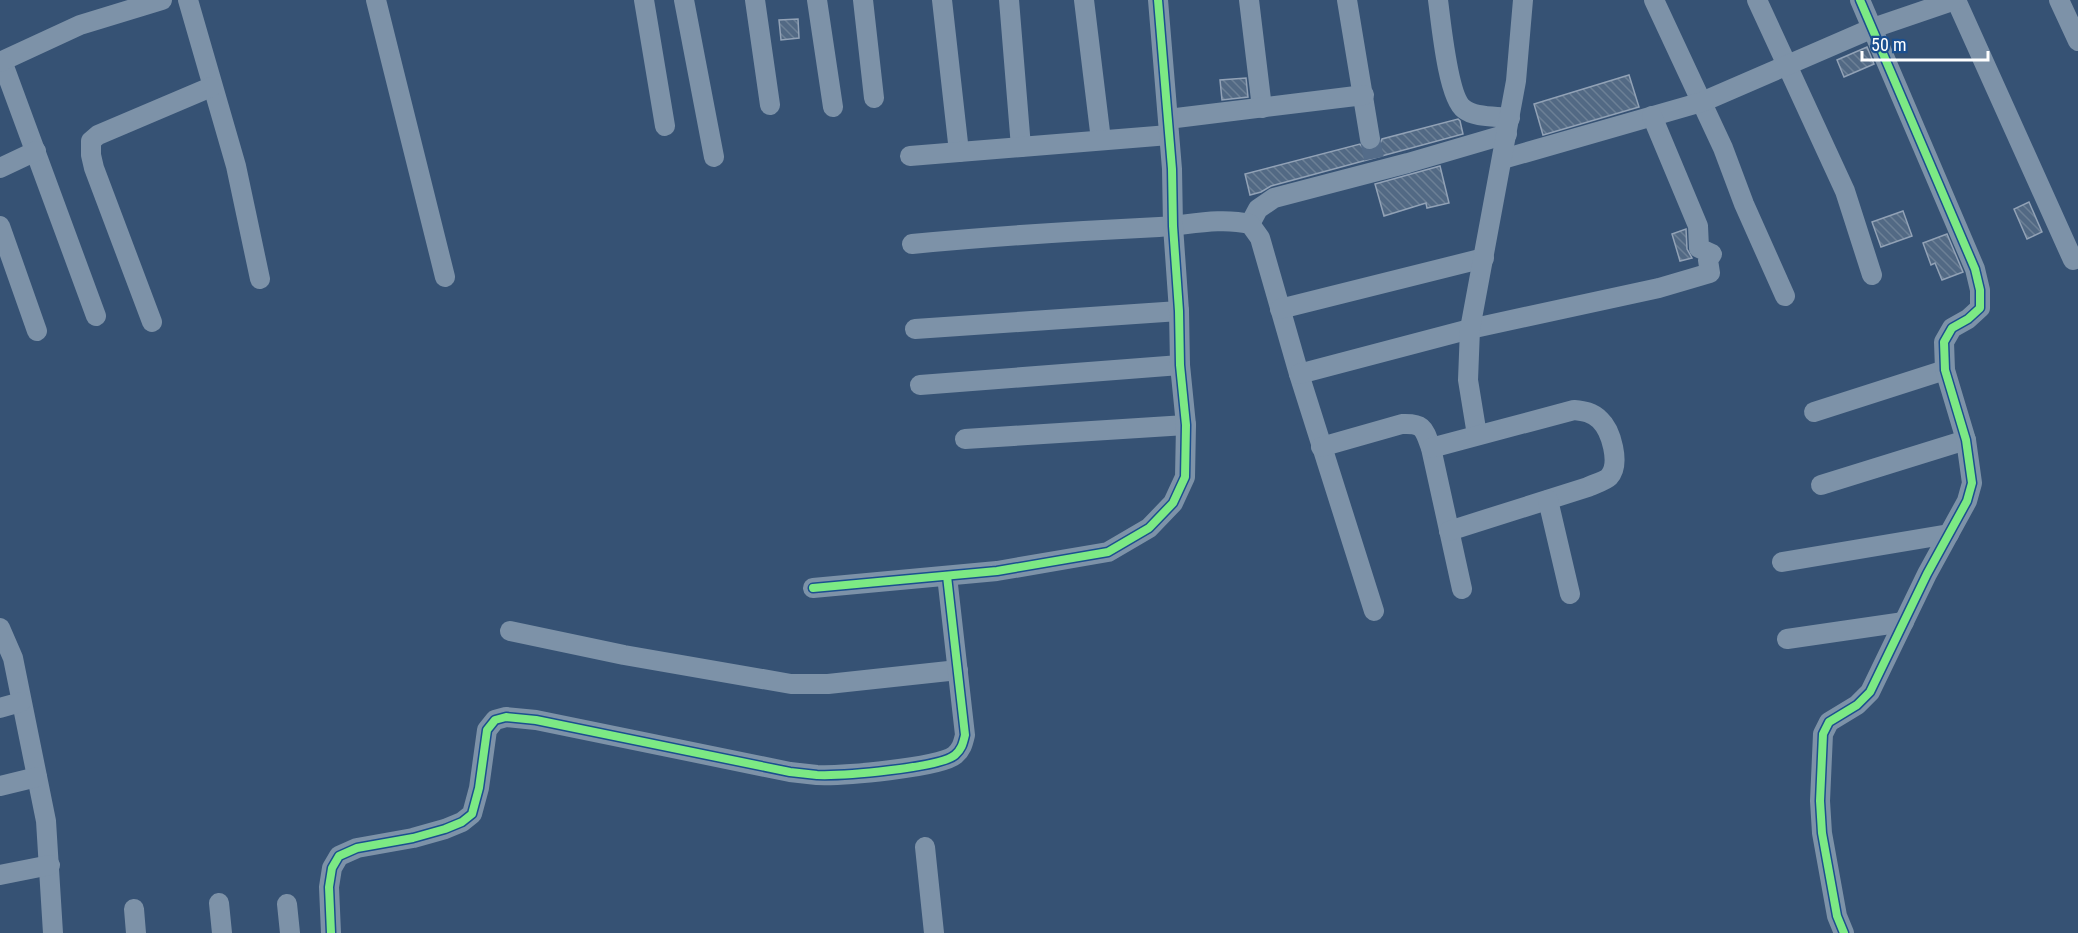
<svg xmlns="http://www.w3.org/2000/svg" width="2078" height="933" viewBox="0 0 2078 933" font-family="'Roboto Condensed',sans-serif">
  <defs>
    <pattern id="building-back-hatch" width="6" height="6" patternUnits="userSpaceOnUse" patternTransform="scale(1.5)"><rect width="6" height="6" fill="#526984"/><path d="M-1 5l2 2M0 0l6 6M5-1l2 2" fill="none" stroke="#6c8096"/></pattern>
  </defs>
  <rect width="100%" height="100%" fill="#365274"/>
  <g fill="url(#building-back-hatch)" stroke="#92a2b6" stroke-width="1.5">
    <polygon points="798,19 799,38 781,40 779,20"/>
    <polygon points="1867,47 1874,64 1844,77 1837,60"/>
    <polygon points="1629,75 1639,107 1543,135 1534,104"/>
    <polygon points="1246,78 1248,97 1222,100 1220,80"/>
    <polygon points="1458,119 1460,121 1463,134 1271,186 1261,192 1250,195 1245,174 1360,144 1365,150 1373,151 1378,148 1382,139"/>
    <polygon points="1440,166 1449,203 1427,208 1426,203 1384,216 1375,184"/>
    <polygon points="2029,202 2042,232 2027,239 2014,209"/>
    <polygon points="1903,211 1912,236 1881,247 1872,222"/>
    <polygon points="1686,229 1687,249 1692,258 1680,261 1672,234"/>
    <polygon points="1947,234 1963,272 1942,280 1935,263 1931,265 1923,243"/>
  </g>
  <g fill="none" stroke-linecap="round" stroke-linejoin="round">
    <polyline stroke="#546c89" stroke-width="20" stroke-dasharray="20 10" stroke-linecap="butt" points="1370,139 1375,164"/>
    <g stroke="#7d92a8" stroke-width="20">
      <polyline points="188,0 236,166 260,279"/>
      <polyline points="376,0 445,277"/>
      <polyline points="644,0 665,126"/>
      <polyline points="684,0 714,157"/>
      <polyline points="755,0 770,105"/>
      <polyline points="817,0 833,107"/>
      <polyline points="863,0 874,98"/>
      <polyline points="942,0 959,152"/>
      <polyline points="1009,0 1021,147"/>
      <polyline points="1084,0 1101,140"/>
      <polyline points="1249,0 1262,108"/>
      <polyline points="1347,0 1370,139"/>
      <path d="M1438 0C1441 22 1448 98 1464 109 1475 118 1496 116 1510 118"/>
      <polyline points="1654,0 1723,148 1744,204 1785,296"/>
      <polyline points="1757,0 1845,191 1872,275"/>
      <polyline points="1956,0 2073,260 2078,258"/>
      <polyline points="2059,0 2078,41"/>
      <polyline points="2,61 96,316"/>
      <polyline points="0,62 80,25 162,0"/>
      <polyline points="1168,119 1364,95"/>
      <polyline points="910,156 1169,135"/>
      <polyline points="1503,159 1702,102 1873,28 1955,0"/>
      <polyline points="0,168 36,151"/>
      <polyline points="1250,224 1258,209 1274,198 1408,163 1507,134"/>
      <polyline points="0,226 37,331"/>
      <path d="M912 244C995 236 1076 231 1159 227 1189 225 1220 217 1250 224L1260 238 1299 374 1374 611"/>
      <polyline points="1280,309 1484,258"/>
      <polyline points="152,322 94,168 91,155 91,141 98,135 211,87"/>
      <polyline points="915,329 1179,311"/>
      <polyline points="1299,374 1470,329 1659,288 1710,273 1708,260 1712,254 1699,248 1698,226 1652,116"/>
      <polyline points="920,385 1180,365"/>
      <polyline points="1814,412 1945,370"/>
      <polyline points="1477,435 1468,380 1470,329 1516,81 1523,0"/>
      <polyline points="965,439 1186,425"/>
      <path d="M1321 447 1402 424C1424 423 1424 429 1431 448L1462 589"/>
      <path d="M1431 448 1574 410C1584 411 1592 412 1600 420 1611 430 1621 464 1609 477 1605 481 1594 484 1588 487L1449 531"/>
      <polyline points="1821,485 1966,440"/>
      <polyline points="1548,500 1570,594"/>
      <polyline points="1782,562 1949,534"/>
      <polyline points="813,588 997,571 1108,552 1149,528 1173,503 1185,477 1186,425 1180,365 1179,311 1173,226 1172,169 1158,0"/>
      <polyline points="0,628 13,658 46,821 53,933"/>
      <polyline points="510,631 624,655 791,684 828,684 958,670"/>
      <polyline points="1787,639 1904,622"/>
      <polyline points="0,708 21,702"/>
      <polyline points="0,786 37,777"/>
      <polyline points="925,847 934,933"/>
      <polyline points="0,875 50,865"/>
      <polyline points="219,903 222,933"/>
      <polyline points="287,904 290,933"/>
      <polyline points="134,909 136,933"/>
      <path d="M331 933 329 887 332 868 339 856 357 848 413 838 445 829 462 822 472 814 479 788 487 730 495 720 506 717 536 720 790 772C799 773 808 774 817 775 841 776 940 768 955 755 962 749 963 743 965 735L947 576"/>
      <polyline points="1844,933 1837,916 1822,833 1820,801 1823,734 1829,722 1857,705 1870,692 1927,574 1967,501 1972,483 1966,440 1945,370 1944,342 1952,328 1968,319 1980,308 1980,290 1975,269 1860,0"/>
    </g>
    <g stroke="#1b4f8f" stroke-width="11">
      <g id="cycleway">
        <polyline points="813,588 997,571 1108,552 1149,528 1173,503 1185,477 1186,425 1180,365 1179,311 1173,226 1172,169 1158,0"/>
        <path d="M331 933 329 887 332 868 339 856 357 848 413 838 445 829 462 822 472 814 479 788 487 730 495 720 506 717 536 720 790 772C799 773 808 774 817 775 841 776 940 768 955 755 962 749 963 743 965 735L947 576"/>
        <polyline points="1844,933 1837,916 1822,833 1820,801 1823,734 1829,722 1857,705 1870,692 1927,574 1967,501 1972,483 1966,440 1945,370 1944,342 1952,328 1968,319 1980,308 1980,290 1975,269 1860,0"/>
      </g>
    </g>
    <use href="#cycleway" stroke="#7ce984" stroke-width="8"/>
  </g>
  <path d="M1862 51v9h126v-9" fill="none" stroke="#ffffff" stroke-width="3"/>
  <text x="1871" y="51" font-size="18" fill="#ffffff" stroke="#1b4f8f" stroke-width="4.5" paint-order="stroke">50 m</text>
</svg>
